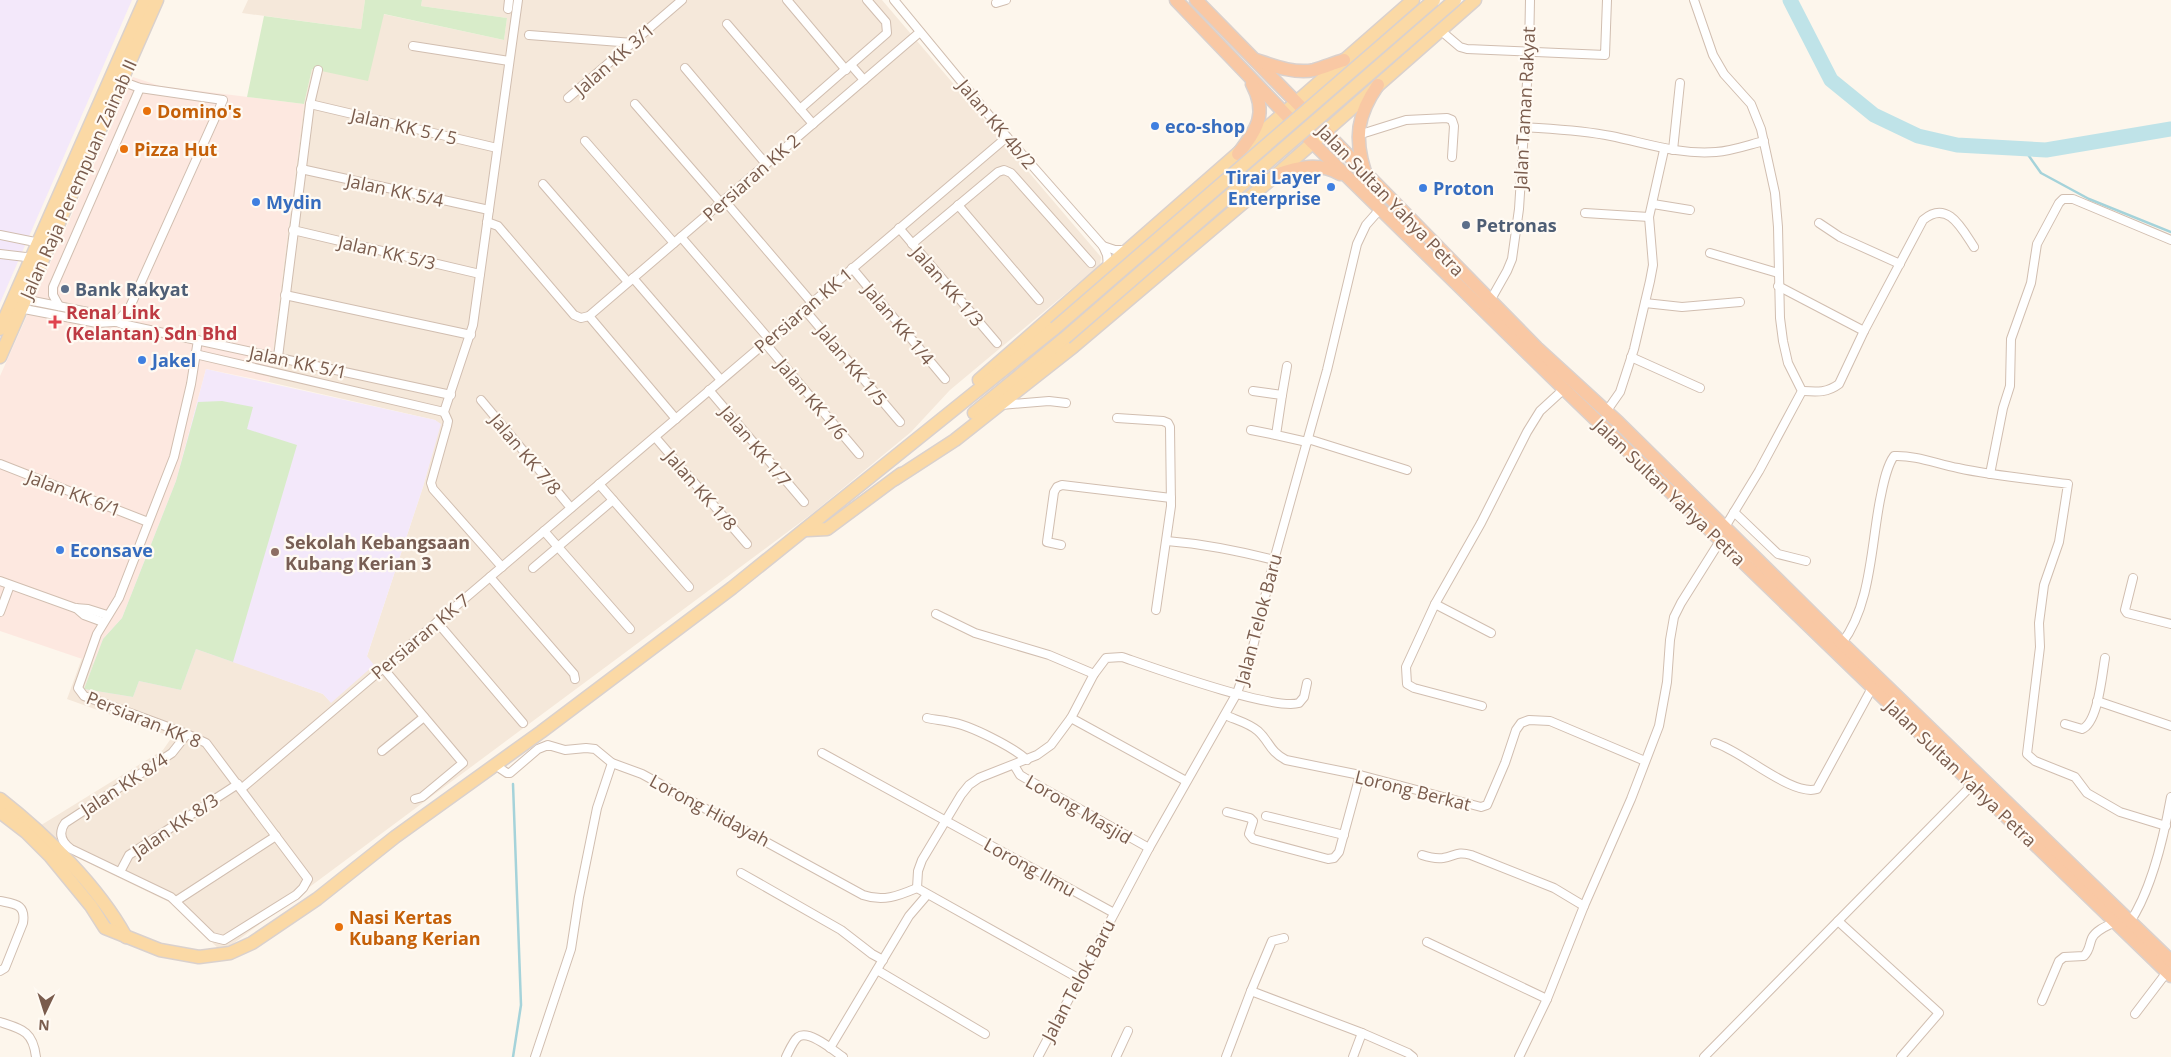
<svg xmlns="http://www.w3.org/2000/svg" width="2171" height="1057" viewBox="0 0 2171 1057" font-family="'Open Sans',sans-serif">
  <rect width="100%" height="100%" fill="#fdf6ec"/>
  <g fill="#f5e8da">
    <polygon points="248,0 365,0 361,29 242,13"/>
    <polygon points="422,0 882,0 1101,257 1100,265 950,390 911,432 813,513 222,952 171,903 57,848 38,827 163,750 172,737 67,699 82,658 94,663 84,689 139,681 196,648 323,694 331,702 367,656 423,487 440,424 435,420 269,382 304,104 312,69 383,14 504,40 507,18 421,6"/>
  </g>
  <polygon fill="#fde8e0" points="133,77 160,86 304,104 269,382 206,369 176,481 122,618 103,639 94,663 0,631 0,376"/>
  <g fill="#f3e8fa">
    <polygon points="0,0 132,0 0,303"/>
    <polygon points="206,369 435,420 441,424 423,487 367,656 374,665 331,703 323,694 196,649 181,690 139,681 133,697 84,689 103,639 122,618 176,481"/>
  </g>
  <g fill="#d8ecc9">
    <polygon points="365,0 422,0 421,6 507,18 504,40 384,14 368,81 312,69 304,104 247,97 264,16 361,29"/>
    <polygon points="222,401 253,407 247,429 297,445 233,662 196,649 181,690 139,681 133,697 84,689 103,639 122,618 176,481 198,402"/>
  </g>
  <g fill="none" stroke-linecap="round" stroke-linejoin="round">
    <g stroke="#a5d3da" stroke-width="2.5">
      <polyline points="2024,149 2041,173 2089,199 2171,232"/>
      <polyline points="513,784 521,1005 513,1057"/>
    </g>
    <polyline stroke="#bfe3e8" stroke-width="15" points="1790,0 1831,80 1874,115 1918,136 1957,145 2046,150 2171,129"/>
    <g stroke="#d1beb0" stroke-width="10">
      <g id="minor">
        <polyline points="787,0 846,70"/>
        <polyline points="894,0 1007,137 1103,246 1107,255 1108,267"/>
        <polyline points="1694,0 1713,55 1724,74 1751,104 1761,129 1775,193 1778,227 1780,318 1783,341 1788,363 1802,391 1759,471 1725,527"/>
        <polyline points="996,3 1006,0"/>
        <polyline points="508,9 509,0"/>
        <polyline points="727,24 813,124"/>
        <polyline points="1440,30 1460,47 1467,49 1605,55 1607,0"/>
        <polyline points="529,35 633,43"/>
        <polyline points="413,46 509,61"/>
        <polyline points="851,65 864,80"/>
        <polyline points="685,68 766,164"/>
        <polyline points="568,98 682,0"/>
        <polyline points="310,104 497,148"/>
        <polyline points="635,104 721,203"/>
        <polyline points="800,109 887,33 886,22 867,0"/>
        <path d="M1524 127C1553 129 1582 130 1611 136 1646 143 1679 155 1716 152 1732 151 1748 145 1764 141"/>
        <polyline points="1358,135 1406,120 1447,118 1452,120 1454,126 1452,157"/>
        <polyline points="585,141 674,243"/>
        <polyline points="1673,150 1680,83"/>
        <polyline points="301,169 489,210"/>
        <polyline points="543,184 628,282"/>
        <polyline points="724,200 812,303"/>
        <polyline points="1653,204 1690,210"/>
        <polyline points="958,205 1039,300"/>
        <polyline points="1585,213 1649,217"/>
        <polyline points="487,222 498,226 574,315 581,318 589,316 920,32"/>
        <polyline points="1819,223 1840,237 1900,264"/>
        <polyline points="899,228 997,343"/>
        <polyline points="293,230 480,274"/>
        <polyline points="0,235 40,243"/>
        <polyline points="681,237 769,339"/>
        <polyline points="912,244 998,172 1004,170 1011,173 1091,263"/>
        <polyline points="1103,246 1115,250 1127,250"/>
        <polyline points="1710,253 1778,273"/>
        <polyline points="0,254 34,258"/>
        <polyline points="852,268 945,379"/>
        <polyline points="633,278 721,380"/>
        <polyline points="1778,286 1864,331"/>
        <polyline points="285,295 471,335"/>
        <polyline points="23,299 98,314 122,324 451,395"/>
        <polyline points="1490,301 1507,271 1512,259 1519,209 1529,51 1530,0"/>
        <polyline points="1645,303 1682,307 1740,302"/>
        <polyline points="59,306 53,295 53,287 140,88"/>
        <polyline points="19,308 97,323 114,322"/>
        <polyline points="804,309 900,422"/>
        <polyline points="589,316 676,419"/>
        <polyline points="116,322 129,309 223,100 140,88 121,81"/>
        <polyline points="765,343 859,454"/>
        <polyline points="195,354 444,412"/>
        <polyline points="278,357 310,104 318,70"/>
        <polyline points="1631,357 1700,388"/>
        <polyline points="709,390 804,502"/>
        <polyline points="1253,391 1282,395 1276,435 1307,442"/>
        <path d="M1802 391C1817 392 1827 393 1839 384L1864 331 1923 220C1948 199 1962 229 1974 247"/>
        <polyline points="1282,395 1287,366"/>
        <polyline points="481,400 571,508"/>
        <polyline points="1001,405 1049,401 1066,403"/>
        <polyline points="1606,412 1620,392 1634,349 1650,281 1653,265 1649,217 1664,150"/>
        <polyline points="1117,418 1163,421 1168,423 1170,427 1171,506 1156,610"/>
        <polyline points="1251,430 1276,435"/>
        <polyline points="655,437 747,544"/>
        <polyline points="1308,439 1407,470"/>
        <polyline points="0,464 148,522"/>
        <polyline points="1990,474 2003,408 2010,386 2011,339 2031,283 2037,244 2059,203 2063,199 2073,199 2171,240"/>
        <polyline points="599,484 689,587"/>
        <polyline points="1734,512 1778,554 1806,561"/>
        <polyline points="544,531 630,629"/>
        <path d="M1167 541C1204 544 1239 551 1274 560"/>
        <polyline points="1061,545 1047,542 1054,492 1057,487 1062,485 1171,498"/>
        <polyline points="502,567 433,489 431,483 447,426 448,421 444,412 473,325 518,0"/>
        <polyline points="533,568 613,500"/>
        <polyline points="490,577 574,674 575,679"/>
        <polyline points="2133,578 2125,610 2127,613 2171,624"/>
        <polyline points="0,581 75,608 88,609 107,615"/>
        <polyline points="1435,604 1491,633"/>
        <polyline points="76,608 84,615 103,622"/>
        <polyline points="0,612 10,585"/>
        <polyline points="936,614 975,633 1049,655 1094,674"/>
        <polyline points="437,622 523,723"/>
        <path d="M1842 643C1871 605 1871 546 1880 500 1883 486 1886 467 1894 456 1916 455 1937 464 1958 468 1994 476 2031 479 2068 484L2059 542 2044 585 2039 623 2040 647 2027 754 2035 761 2075 777 2087 793 2120 812 2166 826"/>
        <polyline points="383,668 463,763 422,797 415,799"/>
        <polyline points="2097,701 2171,726"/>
        <polyline points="1482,706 1414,688 1407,684 1406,667 1435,604 1481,523 1527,432 1540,411 1564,389"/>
        <path d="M1225 715C1236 720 1249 723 1258 731 1270 742 1269 751 1286 760L1360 775 1481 807 1487 805 1505 763 1516 730 1521 723 1529 720 1550 721 1645 761"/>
        <path d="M927 718C935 720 943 720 950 722 970 725 1013 747 1027 760"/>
        <polyline points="1071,718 1186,781"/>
        <path d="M2065 724 2082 729C2098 723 2102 675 2105 658"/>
        <path d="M187 734 172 753 65 823C58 833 61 842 71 849L171 897 212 937 224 940 296 895 303 888 308 879 206 743 187 734 84 696 78 688 97 634 119 598 174 457 191 384 198 340"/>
        <path d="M1715 743C1741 750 1792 797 1817 789L1872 688"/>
        <polyline points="382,751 424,717"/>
        <polyline points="822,753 1114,913"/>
        <path d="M495 765 507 773H510L538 749 548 745 565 750 586 748 595 749 612 763 642 774 863 895C883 902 898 896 917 888"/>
        <polyline points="1014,765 1020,775 1025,778 1149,848"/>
        <polyline points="241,789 1007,137"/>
        <polyline points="1227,812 1250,818 1253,821 1249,834 1253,839 1328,859 1334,858 1339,852 1360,775"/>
        <polyline points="1266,816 1344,835"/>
        <path d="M1422 855C1428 857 1435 859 1443 858 1455 856 1457 851 1471 855L1554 888 1584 906"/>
        <polyline points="120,872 129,855 238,784"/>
        <polyline points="741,873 841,930 872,954 883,960"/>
        <path d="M917 888 918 871 922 860 961 795 969 785 979 778 1037 755 1051 745 1071 718 1094 674 1106 658 1122 657C1154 668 1273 711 1299 703L1304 697 1307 683"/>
        <polyline points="917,888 1078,978"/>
        <path d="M0 901C15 904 26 904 23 923L5 968 0 971"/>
        <polyline points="176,901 276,836"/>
        <polyline points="1838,921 1939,1013 1901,1057"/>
        <path d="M2130 922C2152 889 2164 836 2171 797"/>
        <polyline points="1284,938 1272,941 1251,991 1362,1033 1408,1053 1413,1057"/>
        <polyline points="1427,942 1547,999"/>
        <polyline points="877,970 985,1034"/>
        <path d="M2042 1001 2059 961 2064 957 2084 956C2090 950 2089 945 2092 938 2096 930 2107 926 2115 922"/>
        <polyline points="2135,1014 2167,972"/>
        <path d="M0 1022C22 1029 33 1031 36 1057"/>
        <polyline points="830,1048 909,916 927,895"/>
        <polyline points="535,1057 571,949 579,897 597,808 612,763"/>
        <path d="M786 1057C789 1051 793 1041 798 1037 809 1029 834 1051 843 1057"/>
        <polyline points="1038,1057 1149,848 1237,693 1252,651 1274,560 1327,370 1357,244 1366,225 1381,208"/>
        <polyline points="1116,1057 1128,1031"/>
        <polyline points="1226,1057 1251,991"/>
        <polyline points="1353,1057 1362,1033"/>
        <polyline points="1519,1057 1547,999 1584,906 1631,799 1659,726 1667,682 1670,640 1674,617 1681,603 1720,541"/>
        <polyline points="1704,1057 1972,785"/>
      </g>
    </g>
    <g stroke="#dad1cd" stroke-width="15">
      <g id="primary">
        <polyline points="0,329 145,0"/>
        <polyline points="0,357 157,0"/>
        <polyline points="979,380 1413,0"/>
        <polyline points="974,413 1065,338"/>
        <polyline points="895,479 955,440 1074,346 1276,175 1475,0"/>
        <polyline points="807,530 827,529 901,474"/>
        <path d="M0 799C46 835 98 886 126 937"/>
        <polyline points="0,812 26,832 50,856 91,906 105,928 160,950 199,957 230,953 252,943 317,899 395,837 541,732 732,588 1055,328"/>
      </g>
    </g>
    <g stroke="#dad1cd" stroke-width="15">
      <g id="trunk">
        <polyline points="1176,0 1313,143 1564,389 2171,976"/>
        <polyline points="1196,0 1537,348 1618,422 1842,643 2171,961"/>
        <path d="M1256 60C1274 66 1295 74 1314 70 1324 67 1334 63 1344 60"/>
        <path d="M1238 154C1257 129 1268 114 1252 84"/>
        <path d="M1365 172C1354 138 1357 115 1378 85"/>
        <path d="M1276 175C1298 167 1319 162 1340 174"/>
      </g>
    </g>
    <use href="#minor" stroke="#fff" stroke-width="8"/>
    <use href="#primary" stroke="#fbd9a5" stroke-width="12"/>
    <use href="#trunk" stroke="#f9c8a4" stroke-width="12"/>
    <g stroke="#dad1cd" stroke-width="15" stroke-linecap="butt">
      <g id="primary-bridge">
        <polyline points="1055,328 1434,0"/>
        <polyline points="1065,338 1455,0"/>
      </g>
    </g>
    <use href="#primary-bridge" stroke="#fbd9a5" stroke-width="12"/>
  </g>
  <g fill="#e8710a" stroke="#fffaf3" stroke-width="2">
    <circle cx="147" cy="111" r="5"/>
    <circle cx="124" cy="149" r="5"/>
    <circle cx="339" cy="927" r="5"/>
  </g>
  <g fill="#3f7fe0" stroke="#fffaf3" stroke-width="2">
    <circle cx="1155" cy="126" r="5"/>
    <circle cx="1331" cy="187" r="5"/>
    <circle cx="1423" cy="188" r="5"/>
    <circle cx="256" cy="202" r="5"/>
    <circle cx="142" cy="360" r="5"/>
    <circle cx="60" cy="550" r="5"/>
  </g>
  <g fill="#5c6f8a" stroke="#fffaf3" stroke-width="2">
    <circle cx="1466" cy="225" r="5"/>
    <circle cx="65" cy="289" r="5"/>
  </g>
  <path fill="#e0444e" stroke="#fffaf3" stroke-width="2" d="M52.5 314.5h5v5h5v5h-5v5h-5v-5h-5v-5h5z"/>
  <circle fill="#8d6e63" stroke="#fffaf3" stroke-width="2" cx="275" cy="552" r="5"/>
  <g text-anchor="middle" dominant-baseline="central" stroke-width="4.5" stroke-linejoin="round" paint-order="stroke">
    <g font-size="18" fill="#7a5c4d" stroke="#fffaf3">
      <text transform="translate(614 59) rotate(-41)">Jalan KK 3/1</text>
      <text transform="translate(1524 108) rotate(-87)">Jalan Taman Rakyat</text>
      <text transform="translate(997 124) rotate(50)">Jalan KK 4b/2</text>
      <text transform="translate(404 126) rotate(13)">Jalan KK 5 / 5</text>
      <text transform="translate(751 177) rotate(-41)">Persiaran KK 2</text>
      <text transform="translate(78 179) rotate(-66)">Jalan Raja Perempuan Zainab II</text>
      <text transform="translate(395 190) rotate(12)">Jalan KK 5/4</text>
      <text transform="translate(1391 200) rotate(46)">Jalan Sultan Yahya Petra</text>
      <text transform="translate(387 252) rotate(13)">Jalan KK 5/3</text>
      <text transform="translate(948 286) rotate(49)">Jalan KK 1/3</text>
      <text transform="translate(803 310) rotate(-40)">Persiaran KK 1</text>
      <text transform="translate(899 324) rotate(50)">Jalan KK 1/4</text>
      <text transform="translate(298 362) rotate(12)">Jalan KK 5/1</text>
      <text transform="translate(852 365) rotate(50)">Jalan KK 1/5</text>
      <text transform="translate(812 399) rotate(50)">Jalan KK 1/6</text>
      <text transform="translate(756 446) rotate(50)">Jalan KK 1/7</text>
      <text transform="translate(526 454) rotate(50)">Jalan KK 7/8</text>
      <text transform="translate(701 490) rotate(49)">Jalan KK 1/8</text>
      <text transform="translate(1670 492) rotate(44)">Jalan Sultan Yahya Petra</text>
      <text transform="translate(74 493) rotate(21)">Jalan KK 6/1</text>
      <text transform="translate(1258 619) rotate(-75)">Jalan Telok Baru</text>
      <text transform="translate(420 636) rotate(-40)">Persiaran KK 7</text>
      <text transform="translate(144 719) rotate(22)">Persiaran KK 8</text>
      <text transform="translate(1961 773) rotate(44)">Jalan Sultan Yahya Petra</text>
      <text transform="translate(124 784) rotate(-33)">Jalan KK 8/4</text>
      <text transform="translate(1413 790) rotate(14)">Lorong Berkat</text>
      <text transform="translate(1079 809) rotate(30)">Lorong Masjid</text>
      <text transform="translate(710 810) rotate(28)">Lorong Hidayah</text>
      <text transform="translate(175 825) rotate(-34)">Jalan KK 8/3</text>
      <text transform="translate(1030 867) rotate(29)">Lorong Ilmu</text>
      <text transform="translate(1078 980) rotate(-62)">Jalan Telok Baru</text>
    </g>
    <g font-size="18" font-weight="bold" fill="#c56008" stroke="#fffaf3" text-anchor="start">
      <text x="157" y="111">Domino's</text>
      <text x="134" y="149">Pizza Hut</text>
      <text x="349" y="917">Nasi Kertas<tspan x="349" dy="21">Kubang Kerian</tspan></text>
    </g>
    <g font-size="18" font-weight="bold" fill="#366cbe" stroke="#fffaf3" text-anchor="start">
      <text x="1165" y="126">eco-shop</text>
      <text x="1321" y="177" text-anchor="end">Tirai Layer<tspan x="1321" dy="21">Enterprise</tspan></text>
      <text x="1433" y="188">Proton</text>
      <text x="266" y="202">Mydin</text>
      <text x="152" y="360">Jakel</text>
      <text x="70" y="550">Econsave</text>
    </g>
    <g font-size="18" font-weight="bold" fill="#4e5e75" stroke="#fffaf3" text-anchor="start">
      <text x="1476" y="225">Petronas</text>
      <text x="75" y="289">Bank Rakyat</text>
    </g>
    <g font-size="18" font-weight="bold" fill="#be3a42" stroke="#fffaf3" text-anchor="start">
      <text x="66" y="312">Renal Link<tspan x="66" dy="21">(Kelantan) Sdn Bhd</tspan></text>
    </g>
    <g font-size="18" font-weight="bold" fill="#785e54" stroke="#fffaf3" text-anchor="start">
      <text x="285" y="542">Sekolah Kebangsaan<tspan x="285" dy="21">Kubang Kerian 3</tspan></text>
    </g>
  </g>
  <g transform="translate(45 1012) rotate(184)" stroke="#fffaf3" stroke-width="4" paint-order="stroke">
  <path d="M0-4L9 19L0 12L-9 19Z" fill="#7a5c4d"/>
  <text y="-8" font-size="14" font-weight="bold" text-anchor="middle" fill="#7a5c4d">N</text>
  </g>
</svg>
